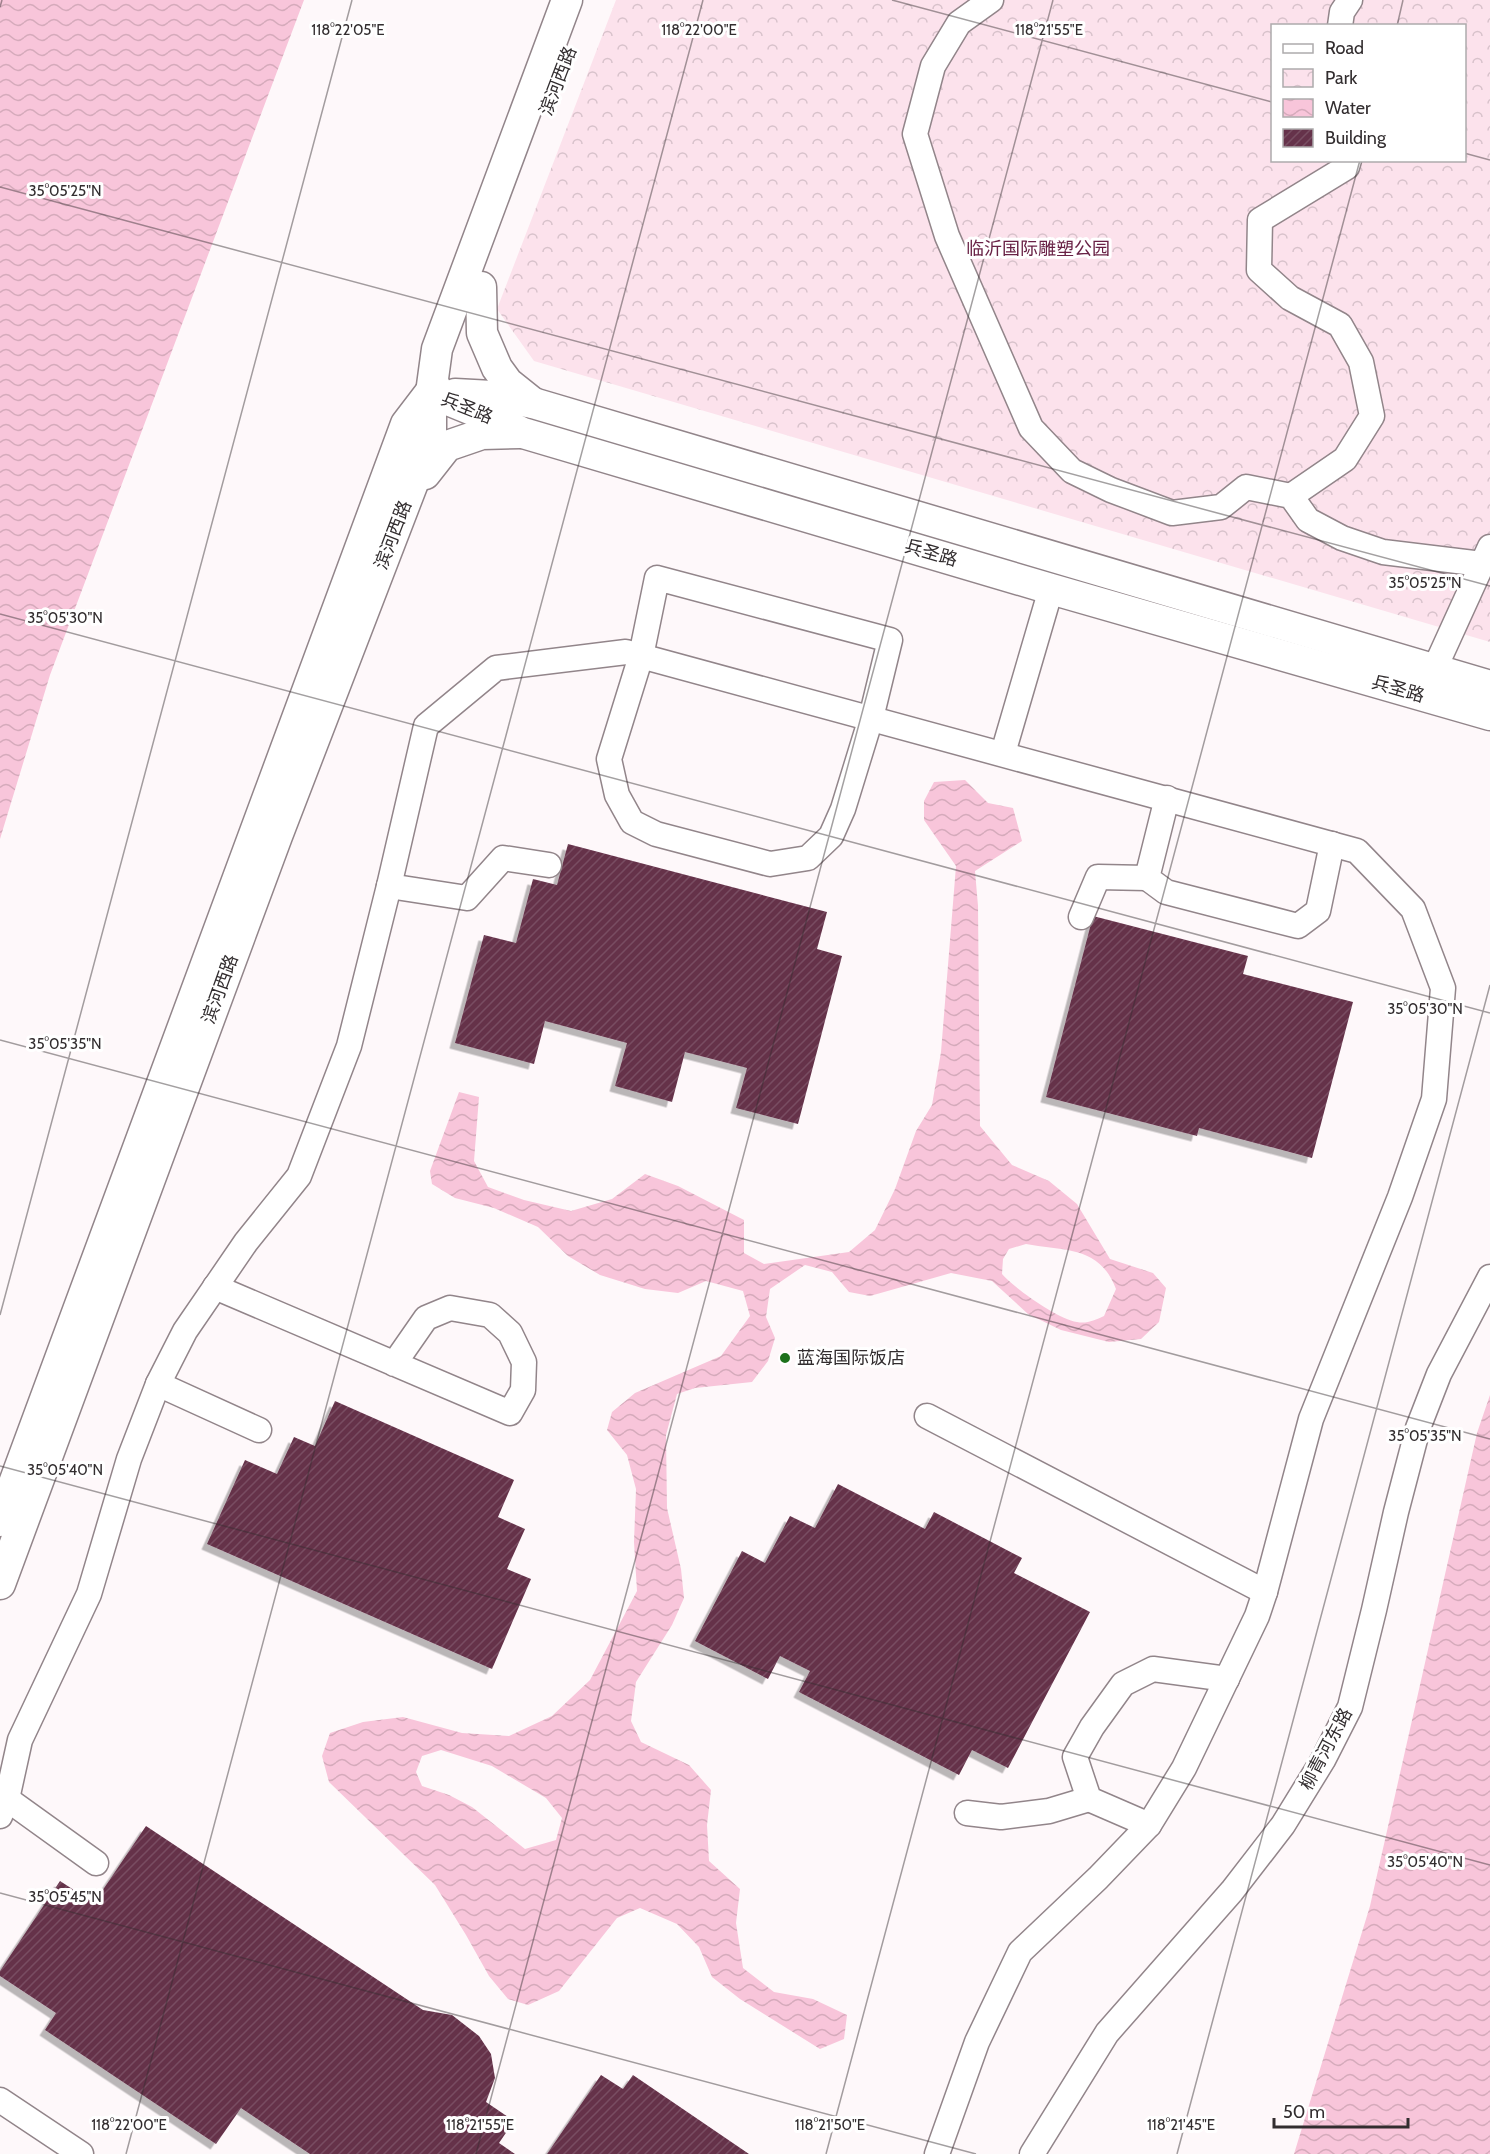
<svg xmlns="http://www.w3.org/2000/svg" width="1490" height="2154" viewBox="0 0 1490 2154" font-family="Cabin,'Noto Sans SC',sans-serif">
  <defs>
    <pattern id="park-crowns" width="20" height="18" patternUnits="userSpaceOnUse" patternTransform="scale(1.5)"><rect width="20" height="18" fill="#fce2ec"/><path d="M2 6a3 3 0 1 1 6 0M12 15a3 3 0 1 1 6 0" fill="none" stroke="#d8c2cb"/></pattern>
    <pattern id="water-waves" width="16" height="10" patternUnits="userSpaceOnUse" patternTransform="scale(1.5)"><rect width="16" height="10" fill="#f8c5da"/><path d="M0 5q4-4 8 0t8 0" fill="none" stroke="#d5aabb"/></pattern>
    <pattern id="building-hatch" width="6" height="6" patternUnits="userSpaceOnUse" patternTransform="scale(1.5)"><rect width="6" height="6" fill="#65324a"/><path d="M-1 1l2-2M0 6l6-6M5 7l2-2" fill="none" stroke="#784e62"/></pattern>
    <filter id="shadow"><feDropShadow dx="-5.5" dy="5.5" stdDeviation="0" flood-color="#0004"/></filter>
  </defs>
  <rect width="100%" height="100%" fill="#fef8fa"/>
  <path fill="url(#park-crowns)" fill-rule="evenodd" d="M616 0H1490V642L534 361 497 309ZM1272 26H1464V160H1272Z"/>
  <g fill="url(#water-waves)" fill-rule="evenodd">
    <polygon points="0,0 304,0 50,675 0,839"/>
    <path d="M965 780 988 803 1013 808 1022 841 975 871 978 906 980 1126 1012 1165 1049 1181 1077 1204 1110 1259 1153 1273 1166 1288 1159 1322 1141 1339 1109 1342 1061 1330 1028 1314 992 1281 951 1273 870 1296 849 1292 832 1272 805 1265 770 1289 766 1317 775 1338 768 1361 752 1382 695 1388 677 1394 666 1435 667 1508 681 1569 684 1598 672 1625 636 1682 631 1721 641 1742 689 1765 711 1790 707 1825 709 1861 740 1889 736 1923 743 1968 774 1992 813 1999 847 2015 844 2039 820 2049 740 1999 712 1977 699 1947 677 1924 640 1908 617 1918 559 1991 528 2005 508 1999 489 1976 466 1935 435 1885 329 1782 322 1756 330 1733 363 1722 403 1717 462 1733 509 1736 552 1716 590 1680 637 1591 634 1542 636 1489 627 1455 607 1430 612 1412 635 1393 721 1356 750 1316 743 1291 706 1281 678 1293 645 1289 600 1275 568 1256 538 1227 494 1208 455 1198 432 1184 430 1171 459 1092 479 1097 474 1161 488 1187 524 1200 571 1211 612 1199 645 1174 678 1186 744 1220V1253L764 1264 849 1252 875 1230 895 1189 916 1131 932 1105 941 1052 956 866 924 820V801L934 782ZM1026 1244C1065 1251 1100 1246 1116 1289L1104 1316C1095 1320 1087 1324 1077 1322 1058 1319 1015 1289 1002 1274L1003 1259 1009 1249ZM441 1750 492 1766 546 1798 562 1818 556 1840 525 1849 472 1807 449 1795 422 1786 416 1772 422 1756Z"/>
    <polygon points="1490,1395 1490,2154 1294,2154 1370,1906 1477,1433"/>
  </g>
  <g fill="url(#building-hatch)" filter="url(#shadow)">
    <polygon points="568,844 827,912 817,949 842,956 798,1124 736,1108 747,1068 685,1052 672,1102 615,1086 627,1043 545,1021 534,1064 455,1043 484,935 516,943 533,879 557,885"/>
    <polygon points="1093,916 1248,956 1243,974 1353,1002 1312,1158 1199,1128 1197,1136 1046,1097"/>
    <polygon points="335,1401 514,1480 498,1517 525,1529 507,1569 531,1579 492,1669 207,1544 245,1460 277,1474 294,1437 315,1446"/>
    <polygon points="838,1484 925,1529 934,1512 1022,1558 1014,1573 1090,1612 1008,1768 972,1750 959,1775 799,1692 810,1671 780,1656 768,1679 695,1641 742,1551 765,1563 790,1516 815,1528"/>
    <polygon points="146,1826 423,2010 452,2015 479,2036 491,2054 495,2078 486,2102 514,2121 499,2143 515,2154 310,2154 241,2108 216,2144 45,2030 56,2013 0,1976 0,1971 60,1881 94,1903"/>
    <polygon points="601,2075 623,2089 633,2075 749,2154 547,2154"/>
  </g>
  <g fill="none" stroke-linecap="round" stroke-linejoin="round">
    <g stroke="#92858a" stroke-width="27">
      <g id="minor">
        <polyline points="991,0 959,23 933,66 915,134 947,236 1031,428 1072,471 1111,490 1172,513 1221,507 1246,487 1291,496 1308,520 1342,538 1383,552 1482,564"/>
        <polyline points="1340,26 1342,12 1350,0"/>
        <polyline points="1291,496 1345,459 1372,416 1361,362 1340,325 1290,298 1259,270 1260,220 1347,167 1349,160"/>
        <polygon points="657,578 890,640 871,718 843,809 831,836 808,858 770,864 656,834 632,822 617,795 609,759 641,656"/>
        <polyline points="1434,670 1490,547"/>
        <polyline points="1003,753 1051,589"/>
        <polyline points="1167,798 1147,878 1166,892 1298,926 1318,911 1332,844"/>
        <polyline points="389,886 467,898 503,858 549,865"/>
        <polyline points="1081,917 1098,877 1147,878"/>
        <polyline points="215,1287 510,1413 523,1390 524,1362 510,1333 490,1315 450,1308 426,1318 394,1364"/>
        <polyline points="158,1384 259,1430"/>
        <polyline points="927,1416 1265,1592"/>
        <polyline points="7,1799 96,1863"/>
        <polyline points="967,1813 1001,1817 1049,1811 1089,1799"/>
        <polyline points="0,1816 7,1799 20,1740 89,1594 129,1459 158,1384 185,1331 246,1242 299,1176 349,1046 389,886 426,726 496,668 626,652 1357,851 1413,909 1443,988 1434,1099 1400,1197 1311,1419 1265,1592 1257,1616 1184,1768 1149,1825 1098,1878 1020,1952 977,2042 937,2154"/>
        <polyline points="1149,1825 1089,1799 1075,1757 1092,1727 1123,1684 1153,1669 1227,1679"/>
        <polyline points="0,2100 81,2154"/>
        <polyline points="1032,2154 1107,2033 1232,1891 1283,1825 1323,1760 1350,1707 1374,1610 1396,1512 1418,1428 1439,1374 1490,1277"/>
      </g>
    </g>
    <g stroke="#92858a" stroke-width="33">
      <g id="major">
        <polyline points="481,287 482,333 497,368 508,383 533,403"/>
        <polyline points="431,393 492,418 523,433 1051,589 1490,715"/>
        <polyline points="455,394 492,396 533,403 1490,686"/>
        <polyline points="425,474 447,446 482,434 520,433"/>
        <polyline points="0,1521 406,424 435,386"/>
        <polyline points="0,1584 277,836 431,436 431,393 437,349 567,0"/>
      </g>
    </g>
    <use href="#minor" stroke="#fff" stroke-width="24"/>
    <use href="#major" stroke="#fff" stroke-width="30"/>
  </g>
  <path fill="none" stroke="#322d2f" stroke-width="1.5" stroke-opacity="0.45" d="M892 0 1272 102M0 7 2 0M1397 26 1403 0M1464 153 1490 160M0 187 1490 586M0 614 1490 1013M0 1040 1490 1439M0 1315 352 0M0 1466 1490 1865M0 1893 976 2154M126 2154 703 0M476 2154 1053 0M826 2154 1360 160M1177 2154 1490 985"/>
  <circle fill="#1d711b" stroke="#fff" stroke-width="2" cx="785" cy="1358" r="6"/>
  <g text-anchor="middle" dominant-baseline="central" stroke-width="6" stroke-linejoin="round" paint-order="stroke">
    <g font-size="18" fill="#322d2f" stroke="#fff">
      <text transform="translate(558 81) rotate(-69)">滨河西路</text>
      <text transform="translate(467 408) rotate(22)">兵圣路</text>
      <text transform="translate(393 535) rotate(-69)">滨河西路</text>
      <text transform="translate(931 553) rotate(16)">兵圣路</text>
      <text transform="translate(1398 689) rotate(16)">兵圣路</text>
      <text transform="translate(220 989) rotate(-70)">滨河西路</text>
      <text transform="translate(1326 1749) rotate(-62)">柳青河东路</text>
    </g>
    <g font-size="18" fill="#692246" stroke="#fff">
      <text x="1038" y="249">临沂国际雕塑公园</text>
    </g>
    <g font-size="18" fill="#322d2f" stroke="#fff" text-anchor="start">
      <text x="797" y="1358">蓝海国际饭店</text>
    </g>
  </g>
  <g font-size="15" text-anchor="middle" fill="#322d2f" stroke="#fff" stroke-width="6" stroke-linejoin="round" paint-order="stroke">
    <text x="348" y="35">118°22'05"E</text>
    <text x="699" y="35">118°22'00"E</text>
    <text x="1049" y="35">118°21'55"E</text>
    <text x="65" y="196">35°05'25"N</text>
    <text x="1425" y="588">35°05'25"N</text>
    <text x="65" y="623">35°05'30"N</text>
    <text x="1425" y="1014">35°05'30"N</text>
    <text x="65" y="1049">35°05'35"N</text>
    <text x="1425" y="1441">35°05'35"N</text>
    <text x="65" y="1475">35°05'40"N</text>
    <text x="1425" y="1867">35°05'40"N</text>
    <text x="65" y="1902">35°05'45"N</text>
    <text x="129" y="2130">118°22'00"E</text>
    <text x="480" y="2130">118°21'55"E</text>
    <text x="830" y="2130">118°21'50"E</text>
    <text x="1181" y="2130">118°21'45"E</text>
  </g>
  <rect x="1271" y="24" width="195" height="138" fill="#ffffff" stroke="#adabac" stroke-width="1.5"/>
  <rect x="1283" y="44" width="30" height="9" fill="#ffffff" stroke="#adabac" stroke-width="1.5"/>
  <text x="1325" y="54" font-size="18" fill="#322d2f">Road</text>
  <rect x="1283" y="69" width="30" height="18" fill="url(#park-crowns)" stroke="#adabac" stroke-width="1.5"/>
  <text x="1325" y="84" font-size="18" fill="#322d2f">Park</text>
  <rect x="1283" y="99" width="30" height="18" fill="url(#water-waves)" stroke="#adabac" stroke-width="1.5"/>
  <text x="1325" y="114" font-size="18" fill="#322d2f">Water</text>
  <rect x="1283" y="129" width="30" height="18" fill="url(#building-hatch)" stroke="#adabac" stroke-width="1.5"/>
  <text x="1325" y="144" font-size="18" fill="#322d2f">Building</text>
  <path d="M1274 2118v9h134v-9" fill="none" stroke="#322d2f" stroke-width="3"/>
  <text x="1283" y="2118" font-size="18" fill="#322d2f" stroke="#ffffff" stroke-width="4.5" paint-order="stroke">50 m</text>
</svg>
